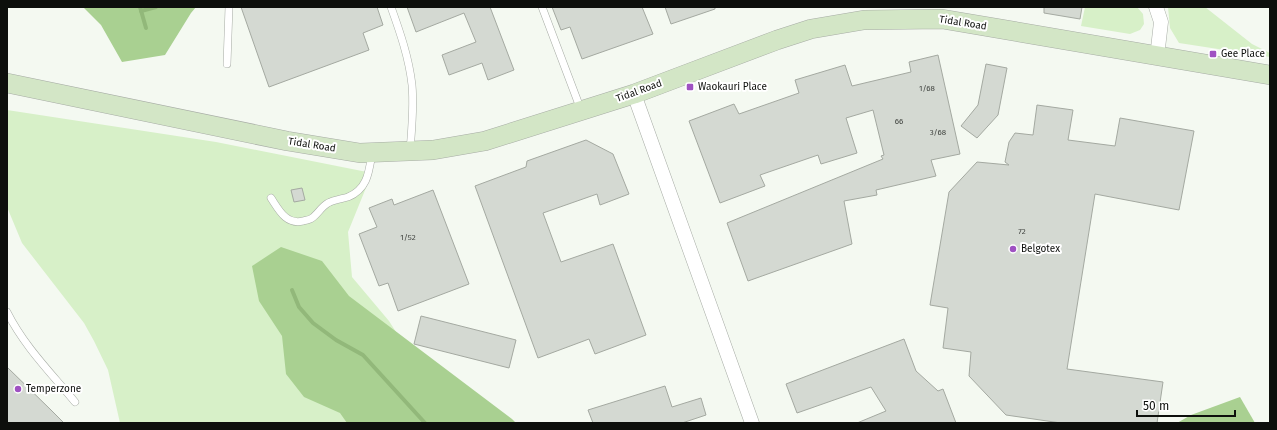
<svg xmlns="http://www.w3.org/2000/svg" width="1277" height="430" viewBox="0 0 1277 430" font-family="'Fira Sans',sans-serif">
  <rect width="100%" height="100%" fill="#f4f9f1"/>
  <g fill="#d7f0c8">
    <polygon points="1085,7 1137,7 1143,14 1144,24 1140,30 1130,34 1081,26"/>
    <polygon points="1168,7 1205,7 1252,44 1270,53 1270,57 1179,43 1170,28"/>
    <polygon points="7,110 216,142 372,173 348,232 352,277 389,321 412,357 440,423 120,423 108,370 94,341 84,323 22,243 7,207"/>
  </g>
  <g fill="#a9d091">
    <polygon points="83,7 196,7 191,13 165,55 122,62 101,25"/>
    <polygon points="281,247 322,261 349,296 512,419 516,423 347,423 340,413 304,397 286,374 282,336 259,301 252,266"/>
    <polygon points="1240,397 1255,423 1177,423 1191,415"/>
  </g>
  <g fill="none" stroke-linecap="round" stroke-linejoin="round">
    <g stroke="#92b87a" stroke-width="4">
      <polyline points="140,7 146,28"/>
      <polyline points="141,11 156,7"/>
      <polyline points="292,290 299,307 313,323 336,340 363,355 425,423"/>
    </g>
  </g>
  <g fill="#d4d9d2" stroke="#a4a9a1">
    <polygon points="241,7 377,7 383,25 363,33 369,50 269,87"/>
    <polygon points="407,7 490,7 514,70 488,80 482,63 449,75 442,55 476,42 464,13 416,32"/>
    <polygon points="552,7 642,7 653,34 582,59 570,27 561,30"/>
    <polygon points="665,7 715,7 715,9 671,24"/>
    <polygon points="1044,7 1082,7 1080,19 1044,13"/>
    <polygon points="938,55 960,154 931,160 936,176 876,190 877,195 844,201 852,244 748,281 727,223 883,159 881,156 884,155 873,110 846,118 857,153 821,164 818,155 760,175 765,186 720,203 689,121 734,104 739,114 799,93 795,80 845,65 852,86 911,72 909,62"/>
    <polygon points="986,64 1007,68 998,115 977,138 961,126 978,105"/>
    <polygon points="1037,105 1073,110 1068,140 1115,146 1120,118 1194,131 1179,210 1095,194 1067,369 1163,382 1157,423 1061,423 1006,415 969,376 971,352 943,348 948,308 930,305 949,192 977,162 1009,165 1005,162 1009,142 1015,133 1033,135"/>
    <polygon points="586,140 613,154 629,194 600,205 597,194 543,213 561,262 613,244 646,335 595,354 589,339 538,358 475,186 526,167 527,161"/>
    <polygon points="302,188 305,200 294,202 291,190"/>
    <polygon points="433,190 469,284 398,311 388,283 379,286 359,234 377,227 369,208 392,199 394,205"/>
    <polygon points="421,316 516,340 509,368 414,344"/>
    <polygon points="904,339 916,371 938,391 943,389 956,423 857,423 886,411 871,387 797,413 786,384"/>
    <polygon points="7,367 51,410 64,423 7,423"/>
    <polygon points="665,386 672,407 701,398 706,415 682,423 593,423 588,410"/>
  </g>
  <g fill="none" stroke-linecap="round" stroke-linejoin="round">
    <g stroke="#a7aca5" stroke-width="8">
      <g id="lane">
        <path d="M391 7C400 32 409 58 412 85 414 106 412 128 410 150"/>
        <polyline points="542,7 581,110"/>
        <polyline points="227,64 229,7"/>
        <path d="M271 198C279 210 286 225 303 221 306 220 310 220 312 218 318 214 321 207 328 203 334 200 341 199 348 197 368 189 369 171 372 153"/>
        <path d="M7 312C24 346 51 373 75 402"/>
      </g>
    </g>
    <g stroke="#a7aca5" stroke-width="15">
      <g id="street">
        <polyline points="1156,7 1161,22 1157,57"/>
        <polyline points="634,94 752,423"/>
      </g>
    </g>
    <g stroke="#a7aca5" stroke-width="20">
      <polyline id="secondary" points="7,83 287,141 360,153 433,150 485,141 634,94 777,40 811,29 864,20 942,19 1270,75"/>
    </g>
    <use href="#lane" stroke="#fff" stroke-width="7"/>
    <use href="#street" stroke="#fff" stroke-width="14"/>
    <use href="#secondary" stroke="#d3e6c6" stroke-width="19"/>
  </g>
  <g fill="#9f51c2" stroke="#fff" stroke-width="1.5">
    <rect x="1209" y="50" width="8" height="8" rx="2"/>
    <rect x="686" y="83" width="8" height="8" rx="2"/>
    <circle cx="1013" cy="249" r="4"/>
    <circle cx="18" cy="389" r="4"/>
  </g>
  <g text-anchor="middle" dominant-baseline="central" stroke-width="4" stroke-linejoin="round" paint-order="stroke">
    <g font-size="8" fill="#3f423e">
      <text x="927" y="88">1/68</text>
      <text x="899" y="121">66</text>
      <text x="938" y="132">3/68</text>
      <text x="1022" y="231">72</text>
      <text x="408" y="237">1/52</text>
    </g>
    <g font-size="10" fill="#0d0f0c" stroke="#fff">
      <text transform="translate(963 23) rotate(9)">Tidal Road</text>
      <text transform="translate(639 91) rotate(-20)">Tidal Road</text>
      <text transform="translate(312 145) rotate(9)">Tidal Road</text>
    </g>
    <g font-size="10" fill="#0d0f0c" stroke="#fff" text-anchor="start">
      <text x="1221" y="54">Gee Place</text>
      <text x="698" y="87">Waokauri Place</text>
      <text x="1021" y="249">Belgotex</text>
      <text x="26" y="389">Temperzone</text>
    </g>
  </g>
  <rect width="1277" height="430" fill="none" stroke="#0d0f0c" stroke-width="16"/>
  <path d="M1137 410v6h98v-6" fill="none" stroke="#0d0f0c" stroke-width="2"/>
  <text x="1143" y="410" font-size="12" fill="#0d0f0c" stroke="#ffffff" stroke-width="3" paint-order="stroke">50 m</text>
</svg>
